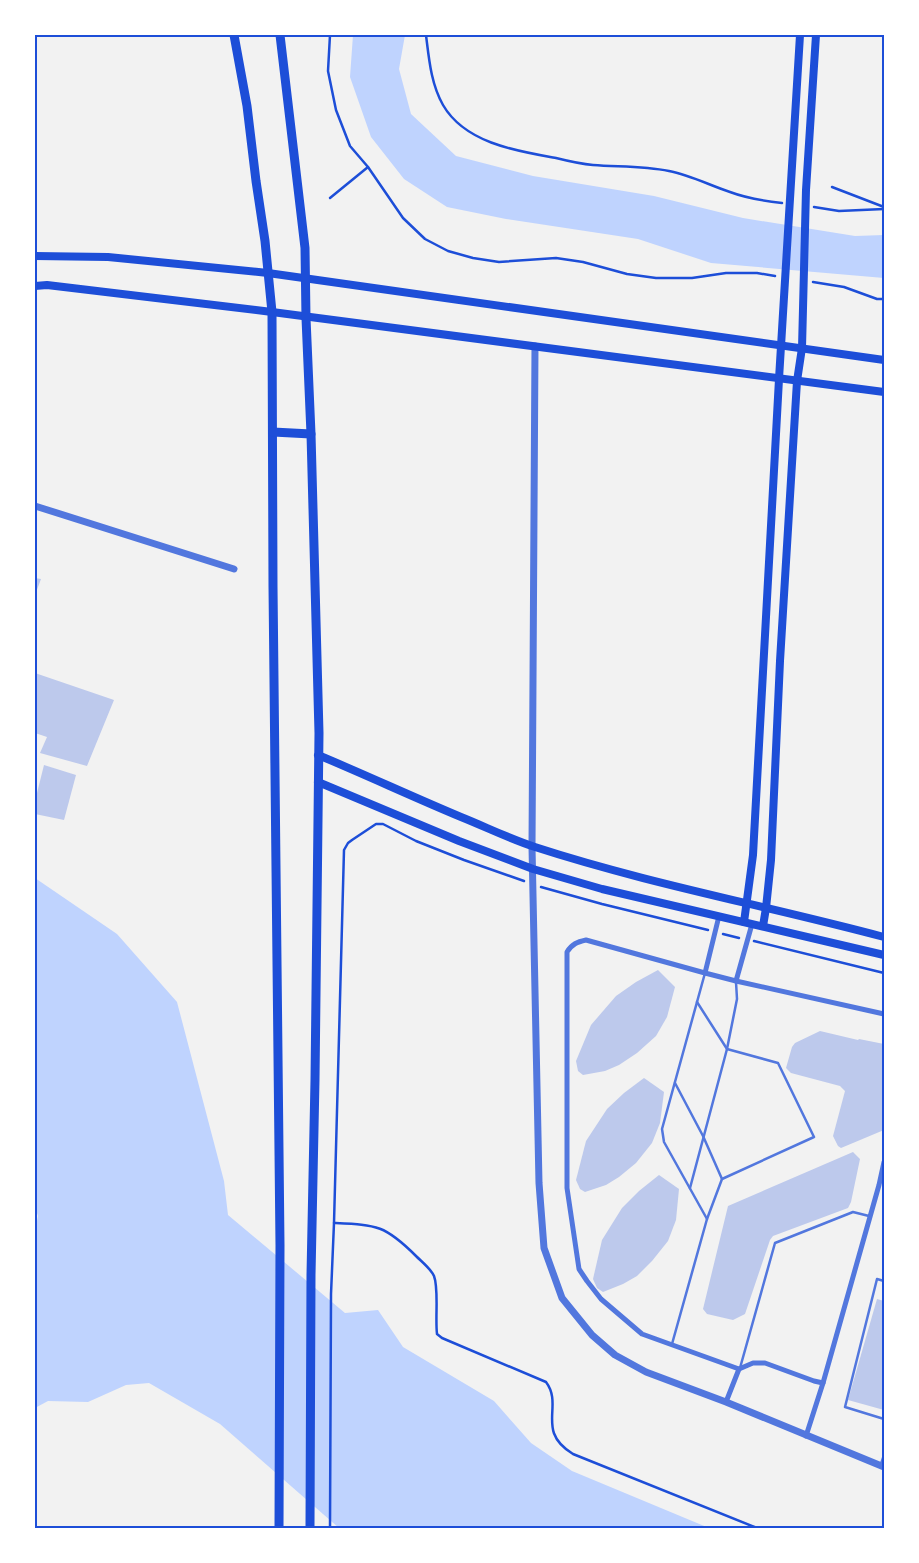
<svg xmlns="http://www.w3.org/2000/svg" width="919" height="1563" viewBox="0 0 919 1563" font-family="'Source Sans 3',sans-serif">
  <rect width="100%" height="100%" fill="#f2f2f2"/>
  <g fill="#bfd3fe">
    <polygon points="353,35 405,35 399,69 411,114 456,156 533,176 654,196 743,218 855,236 884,235 884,278 711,263 638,239 506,219 447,207 404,179 371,137 350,77"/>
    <polygon points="35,878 117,934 177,1002 224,1181 228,1215 345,1313 378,1310 403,1347 494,1401 531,1443 572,1471 709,1528 339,1528 220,1424 149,1383 126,1385 88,1402 48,1401 35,1408 35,1231 38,1216 35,1207"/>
  </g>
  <g fill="#bdc9ec">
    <polygon points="35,578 41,579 35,595"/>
    <polygon points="35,673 114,700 87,766 40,753 47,737 35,733"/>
    <polygon points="44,765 76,775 64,820 35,814 35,801"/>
    <polygon points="658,970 675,987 667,1017 656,1036 637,1053 619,1065 605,1071 583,1075 578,1071 576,1061 591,1025 616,996 636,982"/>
    <polygon points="820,1031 858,1040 859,1039 884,1044 884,1130 841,1148 838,1146 833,1136 845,1091 840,1086 791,1073 786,1068 792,1047 795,1043"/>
    <polygon points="644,1078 664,1092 660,1123 652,1143 636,1163 619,1177 606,1185 585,1192 580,1189 576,1180 586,1141 607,1109 624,1093"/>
    <polygon points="853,1152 860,1159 851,1202 848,1208 773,1236 770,1240 745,1314 733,1320 707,1314 703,1309 728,1206"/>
    <polygon points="659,1175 679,1189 676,1220 668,1241 652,1261 637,1276 623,1284 603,1292 597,1288 593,1279 602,1240 622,1208 639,1191"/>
    <polygon points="877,1299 884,1301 884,1410 848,1400"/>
  </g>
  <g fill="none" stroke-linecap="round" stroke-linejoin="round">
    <g stroke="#1d4ed8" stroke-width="2.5">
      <polyline points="330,35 328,71 336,110 350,146 368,167 403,218 425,239 448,251 473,258 499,262 556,258 583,262 627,274 656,278 692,278 726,273 757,273 775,276"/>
      <path d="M426 35C429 59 431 84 443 105 465 143 516 151 556 158 568 161 581 164 593 165 619 167 643 166 669 171 690 175 709 185 730 192 746 198 764 201 782 203"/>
      <polyline points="832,187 884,207"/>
      <polyline points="330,198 368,167"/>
      <polyline points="814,207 839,211 884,209"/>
      <polyline points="813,282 844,287 877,299 884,299"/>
      <polyline points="541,887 602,904 708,930"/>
      <polyline points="723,934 739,938"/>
      <polyline points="754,941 884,973"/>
      <path d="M334 1223C377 1225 385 1225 416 1256 422 1262 431 1269 434 1276 439 1289 435 1318 437 1334L442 1338 546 1382C564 1406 535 1431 573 1454L757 1528"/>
      <polyline points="330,1528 331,1294 334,1223 344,850 348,843 352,840 376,824 383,824 416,841 464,860 524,881"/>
    </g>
    <g stroke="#5277de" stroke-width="2.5">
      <polyline points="697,1002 727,1049 778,1063 814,1137 722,1179 707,1219"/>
      <polyline points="675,1083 703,1136 722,1179"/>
      <polyline points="690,1188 727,1049 737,999 736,982"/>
      <polyline points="884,1281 877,1279 845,1407 884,1419"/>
      <polyline points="672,1344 707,1219 664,1142 662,1129 705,973"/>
      <polyline points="740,1368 775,1243 853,1212 869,1216"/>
      <polyline points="881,1464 884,1455"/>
    </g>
    <g stroke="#5277de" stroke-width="5">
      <polyline points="719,916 705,973 736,981 752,924"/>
      <path d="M705 973 586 940C577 942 572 944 567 952V1188L579 1269 587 1281 601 1299 642 1334 739 1369 726 1402"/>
      <polyline points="736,981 884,1014"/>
      <polyline points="739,1369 753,1363 765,1363 814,1381 823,1383 879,1185 884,1162"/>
      <polyline points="806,1436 823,1383"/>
    </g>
    <g stroke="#5277de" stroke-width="7">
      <polyline points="535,346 532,847 539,1183 544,1248 562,1298 592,1335 615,1355 646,1372 726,1402 884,1467"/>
      <polyline points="35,506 234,569"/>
    </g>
    <g stroke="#1d4ed8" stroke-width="8">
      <polyline points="35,256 108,257 268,273 884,360"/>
      <polyline points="35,286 47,285 272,312 884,392"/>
      <path d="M318 755C366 775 413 797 461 817 486 827 510 839 535 847 649 884 768 906 884 937"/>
      <polyline points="318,782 459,841 533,869 602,889 884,955"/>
      <polyline points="744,922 753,855 779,379 800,35"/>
      <polyline points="763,926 766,908 771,860 780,661 797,381 802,348 806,190 816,35"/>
    </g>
    <g stroke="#1d4ed8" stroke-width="9">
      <polyline points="234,35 247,106 256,181 265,241 272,312 273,586 280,1245 279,1528"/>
      <polyline points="280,35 305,248 306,318 311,434 319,733 315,1080 311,1275 310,1528"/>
      <polyline points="273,432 311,434"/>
    </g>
  </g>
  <rect width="919" height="1563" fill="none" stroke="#ffffff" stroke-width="72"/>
  <rect x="36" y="36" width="847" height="1491" fill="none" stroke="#1d4ed8" stroke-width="2"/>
</svg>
